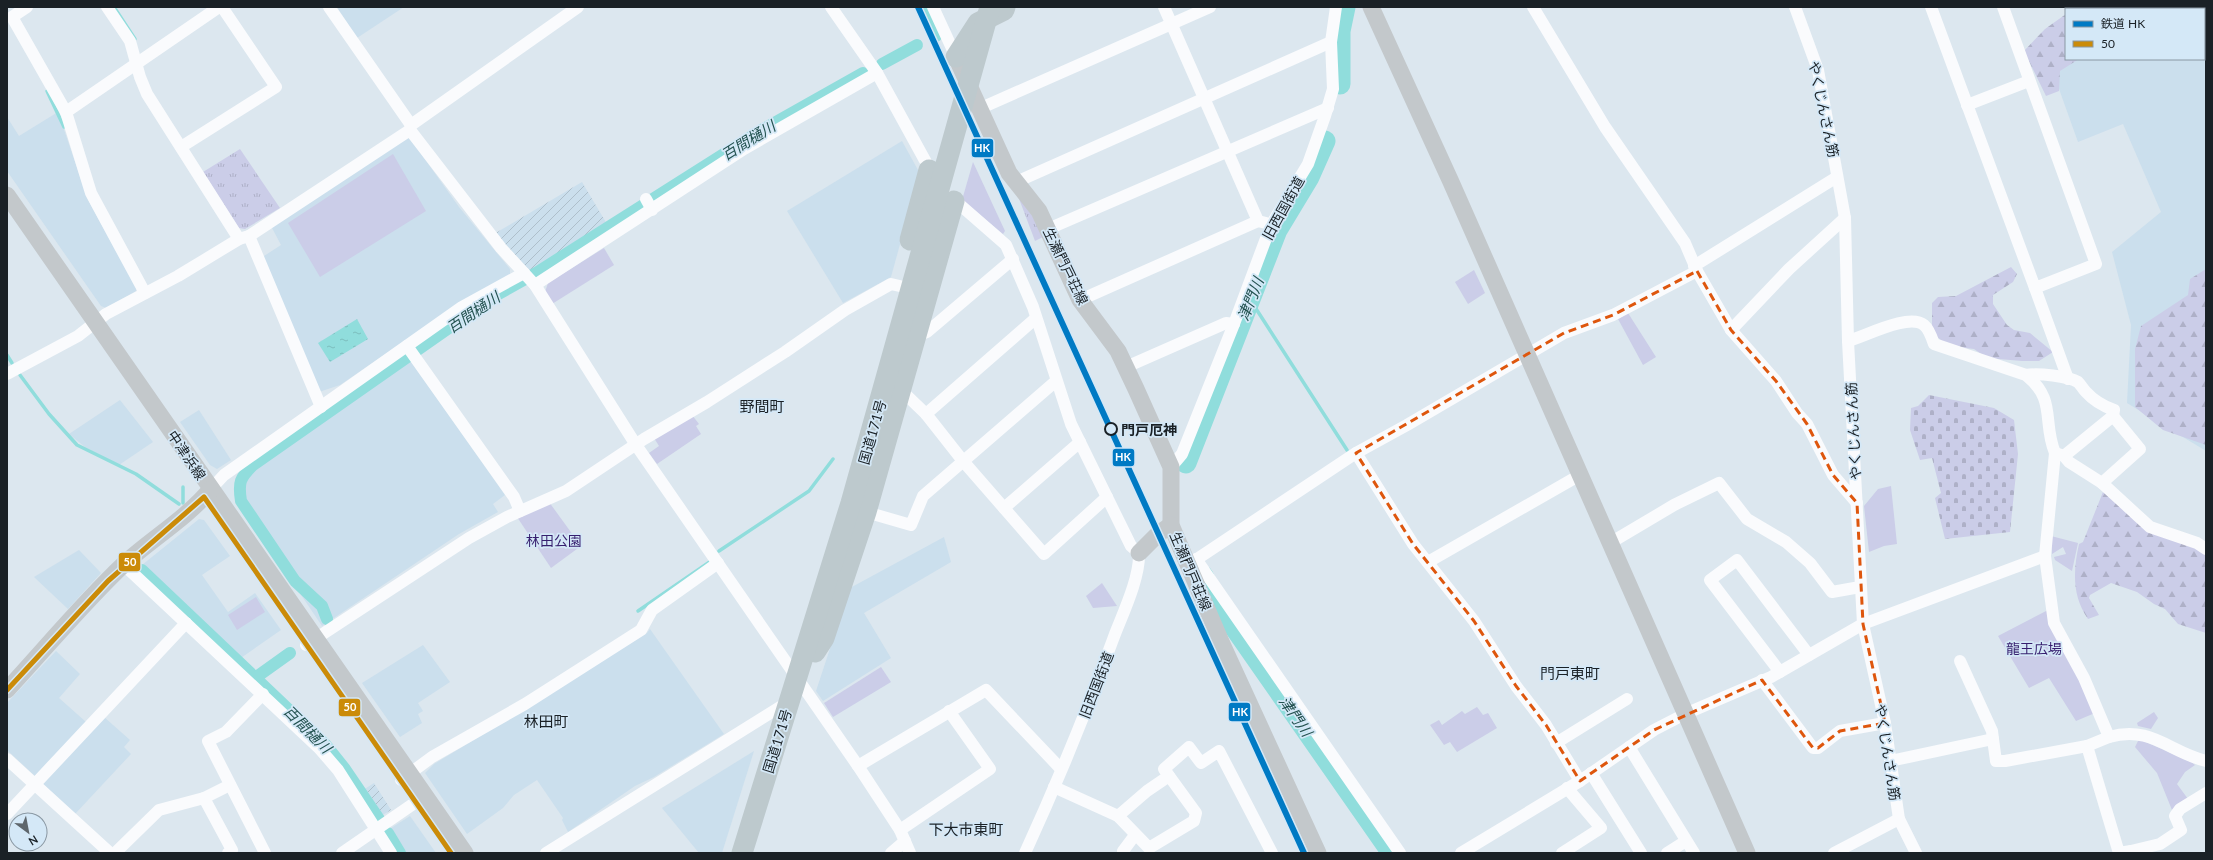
<svg xmlns="http://www.w3.org/2000/svg" width="2213" height="860" viewBox="0 0 2213 860" font-family="Lato,'Noto Sans JP',sans-serif">
  <defs>
    <pattern id="industrial-furrows" width="10" height="10" patternUnits="userSpaceOnUse"><rect width="10" height="10" fill="#cbdfed"/><path d="M-1 1l2-2M0 10L10 0M9 11l2-2" fill="none" stroke="#aebfcb"/></pattern>
    <pattern id="grass-tufts" width="24" height="20" patternUnits="userSpaceOnUse"><rect width="24" height="20" fill="#cbcde8"/><path d="M3 7l-1-3M5 7V3M7 7l1-3M15 17l-1-3M17 17v-4M19 17l1-3" fill="none" stroke="#aeb0c7"/></pattern>
    <pattern id="forest-firs" width="22" height="20" patternUnits="userSpaceOnUse"><rect width="22" height="20" fill="#cbcde8"/><path d="M5 1l3.5 6h-7zM16 11l3.5 6h-7z" fill="#aeb0c7"/></pattern>
    <pattern id="cemetery-stones" width="16" height="16" patternUnits="userSpaceOnUse"><rect width="16" height="16" fill="#cbcde8"/><path d="M2 7V4a2 2 0 0 1 4 0v3zM10 15v-3a2 2 0 0 1 4 0v3z" fill="#aeb0c7"/></pattern>
    <pattern id="water-ripples" width="26" height="14" patternUnits="userSpaceOnUse"><rect width="26" height="14" fill="#90dddc"/><path d="M2 4q2-2 4 0t4 0M15 11q2-2 4 0t4 0" fill="none" stroke="#7cbdbd"/></pattern>
  </defs>
  <rect width="100%" height="100%" fill="#dce7ef"/>
  <g fill="#cbdfed">
    <polygon points="337,7 404,7 357,38"/>
    <polygon points="2107,7 2206,7 2206,451 2127,403 2131,325 2112,252 2161,212 2123,124 2078,142 2054,75 2076,59 2204,59 2204,9 2107,9"/>
    <polygon points="58,112 88,200 136,287 136,291 106,308 101,306 7,171 7,117 19,136"/>
    <polygon points="409,137 459,207 510,269 510,274 460,303 340,385 319,392 261,258 281,245 271,226"/>
    <polygon points="902,141 918,170 918,179 891,277 843,303 787,211"/>
    <polygon points="402,356 409,359 505,495 493,504 498,512 459,534 322,626 239,503 237,485 244,467"/>
    <polygon points="120,400 153,442 119,465 85,447 69,434"/>
    <polygon points="199,410 231,460 217,469 210,465 180,422"/>
    <polygon points="199,519 204,520 230,556 202,575 228,612 255,593 281,630 238,660 143,569 142,565"/>
    <polygon points="944,537 951,562 864,613 891,658 823,701 816,691 850,588"/>
    <polygon points="79,550 101,573 68,609 34,577"/>
    <polygon points="650,629 724,734 654,777 635,786 568,832 562,820 563,818 537,780 514,795 503,808 467,834 425,773 434,764 537,702 647,633"/>
    <polygon points="423,645 450,682 418,703 423,711 418,714 422,723 400,737 362,683"/>
    <polygon points="56,651 80,674 59,698 86,722 35,776 7,750 7,703"/>
    <polygon points="104,717 130,740 124,747 131,754 75,814 42,783"/>
    <polygon points="754,751 722,853 699,853 662,808"/>
    <polygon points="410,816 436,853 403,853 388,830"/>
  </g>
  <g fill="url(#industrial-furrows)">
    <polygon points="582,182 607,224 530,270 526,270 494,234"/>
    <polygon points="374,783 391,810 381,816 363,790"/>
  </g>
  <g fill="url(#grass-tufts)">
    <polygon points="240,149 280,208 245,229 239,228 203,172"/>
    <polygon points="1018,196 1032,215 1043,237 1035,241"/>
  </g>
  <g fill="url(#forest-firs)">
    <polygon points="2066,14 2066,59 2079,59 2060,71 2059,91 2046,96 2024,51 2045,29"/>
    <polygon points="2011,267 2017,274 2013,282 1993,295 1993,304 2007,325 2014,330 2030,333 2053,352 2039,361 2022,361 1987,358 1974,349 1948,346 1936,336 1932,328 1932,303 1938,297 1956,296"/>
    <polygon points="2206,269 2206,445 2163,430 2135,407 2135,349 2141,326 2188,295 2190,279"/>
    <path d="M2103 492 2173 537 2206 554V633L2178 624 2165 609 2154 604 2137 592 2111 583 2090 595 2089 598 2099 615 2088 619C2072 596 2073 571 2079 544L2083 542Z"/>
  </g>
  <polygon fill="url(#cemetery-stones)" points="1929,395 1994,408 2014,420 2018,454 2010,532 1945,539 1935,498 1941,493 1932,458 1920,460 1910,430 1911,408 1918,406"/>
  <g fill="#cbcde8">
    <polygon points="393,154 426,211 320,277 288,223"/>
    <polygon points="973,162 1005,231 1003,234 962,200"/>
    <polygon points="604,248 614,265 552,304 545,292 548,283"/>
    <polygon points="1474,270 1485,293 1468,304 1455,282"/>
    <polygon points="1628,313 1656,357 1643,365 1618,319"/>
    <polygon points="692,415 699,424 696,426 701,434 657,464 649,453 659,446 654,438"/>
    <polygon points="1891,486 1897,544 1884,546 1869,552 1864,506 1878,489"/>
    <polygon points="549,502 581,546 551,568 517,517"/>
    <polygon points="2051,536 2078,543 2072,571 2055,560 2054,557 2066,554 2063,547 2052,554"/>
    <polygon points="1102,583 1117,606 1093,608 1086,596"/>
    <polygon points="256,597 265,612 237,630 228,615"/>
    <polygon points="2048,610 2095,713 2076,721 2049,678 2029,688 1998,636"/>
    <polygon points="881,667 891,682 833,717 824,703"/>
    <polygon points="1477,707 1483,715 1488,713 1497,728 1457,752 1450,742 1444,745 1430,725 1439,720 1442,725 1462,711 1465,714"/>
    <polygon points="2154,712 2158,718 2151,729 2138,726 2137,723"/>
    <polygon points="2139,739 2191,762 2195,765 2185,772 2177,784 2188,799 2172,810 2157,773 2135,747"/>
  </g>
  <polygon fill="url(#water-ripples)" points="357,319 368,339 330,362 318,343"/>
  <g fill="none" stroke-linecap="round" stroke-linejoin="round">
    <g stroke="#90dddc" stroke-width="3.5">
      <polyline points="114,7 135,39"/>
      <polyline points="47,91 64,127"/>
      <polyline points="1251,301 1347,450"/>
      <polyline points="7,355 12,363"/>
      <polyline points="20,375 49,414 77,445 136,474 179,504"/>
      <polyline points="183,487 183,503"/>
      <polyline points="719,551 809,491 833,459"/>
      <polyline points="638,611 711,561"/>
    </g>
    <g stroke="#90dddc" stroke-width="12">
      <polyline points="923,7 936,36"/>
      <polyline points="882,64 917,45"/>
      <polyline points="142,570 325,744 345,769 379,819"/>
      <path d="M327 619 322 606 295 581 241 501C238 482 240 478 253 465L493 297 536 273 760 131 863 73"/>
      <polyline points="255,678 290,653"/>
      <polyline points="388,833 400,853"/>
    </g>
    <g stroke="#90dddc" stroke-width="21">
      <polyline points="1340,84 1340,31 1345,7"/>
      <polyline points="1186,463 1277,230 1309,177 1325,141"/>
      <polyline points="1203,576 1212,595 1392,853"/>
    </g>
    <g stroke="#fafbfd" stroke-width="12">
      <polyline points="27,7 12,17 66,112 91,193 145,293"/>
      <polyline points="107,7 130,41 140,77 147,94 239,239"/>
      <polyline points="329,7 411,125 410,130 501,248 535,285 636,445 858,766 900,830 910,853"/>
      <polyline points="831,7 877,73 933,175"/>
      <polyline points="933,7 956,57"/>
      <polyline points="1164,7 1258,221"/>
      <polyline points="1533,7 1605,127 1685,243 1697,271 1731,330 1776,381 1797,413 1807,424 1833,475 1857,503"/>
      <polyline points="1795,7 1818,70 1845,218 1848,341 1863,624 1885,723 1899,819 1916,853"/>
      <polyline points="1931,7 2035,288 2096,264 2003,7"/>
      <polyline points="1967,105 2029,81"/>
      <polyline points="981,108 1210,7"/>
      <polyline points="66,112 219,7"/>
      <polyline points="411,125 578,7"/>
      <polyline points="181,147 276,87 222,7"/>
      <polyline points="1016,182 1331,42"/>
      <path d="M951 197 1006 245 1033 307 1071 424 1131 546 1139 553C1140 577 1124 611 1115 634 1088 708 1058 781 1025 853"/>
      <polyline points="646,199 652,210"/>
      <polyline points="1048,229 1328,108"/>
      <polyline points="249,236 321,407"/>
      <polyline points="1694,266 1837,177"/>
      <polyline points="535,285 744,149 877,73"/>
      <polyline points="2035,288 2068,379"/>
      <polyline points="1080,300 1258,221 1266,223"/>
      <polyline points="1731,330 1789,269 1845,218"/>
      <polyline points="917,336 927,332 1013,259"/>
      <path d="M1848 341C1866 336 1909 313 1924 325 1929 329 1932 338 1934 344L2026 375C2057 400 2042 421 2055 453L2045 556 2054 623 2084 678 2109 737 2087 746 2005 761H1996L1993 739 1890 761"/>
      <polyline points="407,346 514,497 520,511"/>
      <polyline points="1126,367 1226,323 1234,324"/>
      <polyline points="7,374 78,336 106,314 178,276 239,239 249,236 410,130"/>
      <path d="M2026 375C2038 373 2068 376 2078 382 2081 385 2083 389 2086 392 2094 401 2103 406 2114 410L2113 416 2064 456"/>
      <polyline points="901,390 926,414 963,461 1044,554 1107,497"/>
      <polyline points="926,414 1036,318"/>
      <polyline points="1356,453 1413,544 1474,621 1516,686 1546,725 1580,781"/>
      <polyline points="2055,453 2064,456 2069,462 2102,483 2150,527 2197,543 2206,549"/>
      <polyline points="1171,467 1182,454 1234,324 1271,225 1308,164 1325,116 1333,89 1331,42 1336,7"/>
      <polyline points="2102,483 2140,449 2113,416"/>
      <polyline points="211,489 224,475 462,307 524,273"/>
      <polyline points="1004,508 1080,442"/>
      <polyline points="866,512 911,525 923,496 1056,381"/>
      <polyline points="1610,543 1674,505 1719,483 1747,519 1786,542 1810,563 1832,592 1860,587"/>
      <polyline points="1196,559 1400,853"/>
      <polyline points="1428,562 1580,475"/>
      <polyline points="124,565 319,748 338,770 391,853"/>
      <polyline points="1188,565 1356,453 1407,425 1564,333 1613,315 1697,271"/>
      <polyline points="306,645 469,538 507,517 566,491 644,439 707,402 785,352 845,310 891,284 917,290"/>
      <polyline points="1960,661 1992,731 1993,739"/>
      <polyline points="1780,672 1710,580 1737,560 1809,655"/>
      <polyline points="1762,680 1813,748 1818,748 1840,731 1885,723"/>
      <polyline points="263,694 226,732 208,741 265,853"/>
      <path d="M2109 737C2151 725 2169 752 2206 761"/>
      <polyline points="1556,743 1627,699"/>
      <polyline points="2087,746 2119,853 2131,851 2133,853"/>
      <polyline points="1629,747 1694,853"/>
      <polyline points="7,759 110,853"/>
      <polyline points="858,766 986,690 1061,769"/>
      <polyline points="1591,773 1641,853"/>
      <polyline points="401,780 432,757 525,704 641,630 652,610 718,563"/>
      <polyline points="1054,787 1118,816 1149,848 1194,821 1196,813 1164,769 1189,747 1201,763 1219,751 1272,853"/>
      <polyline points="204,798 232,850 228,853"/>
      <polyline points="7,814 186,623"/>
      <polyline points="1118,816 1147,791 1169,776"/>
      <polyline points="900,830 990,769 949,711"/>
      <polyline points="2131,851 2160,844 2181,830 2175,816 2180,809 2206,793"/>
      <polyline points="115,853 159,810 204,798 230,785"/>
      <polyline points="342,853 416,802"/>
      <polyline points="546,853 788,702"/>
      <polyline points="891,853 905,841"/>
      <polyline points="1124,853 1123,851 1135,835"/>
      <polyline points="1461,853 1580,781 1654,730 1685,714 1771,677 1863,624 2045,556"/>
      <polyline points="1562,853 1601,828 1567,788"/>
      <polyline points="1667,853 1686,841"/>
      <polyline points="1834,853 1899,819"/>
    </g>
    <g stroke="#c3c8cb" stroke-width="17">
      <polyline points="1371,7 1451,182 1747,853"/>
      <polyline points="956,57 1009,173 1039,211 1080,300 1118,351 1136,389 1171,467 1171,525 1222,644 1318,853"/>
      <polyline points="7,195 465,853"/>
      <polyline points="1139,553 1158,534 1171,525"/>
      <path d="M7 690C45 649 82 604 123 565 151 539 186 519 211 489"/>
    </g>
    <g stroke="#bdc9cd" stroke-width="21">
      <polyline points="956,57 978,23 1004,10 1005,7"/>
      <polyline points="910,240 929,170"/>
      <polyline points="815,652 824,638 866,512 954,201"/>
      <polyline points="742,853 851,503 990,7"/>
    </g>
    <g stroke="#d4e8f7" stroke-width="8">
      <polyline id="bus-1" points="7,690 108,581 204,497 451,853"/>
    </g>
    <use href="#bus-1" stroke="#cb8b08" stroke-width="5"/>
    <g stroke="#d4e8f7" stroke-width="9">
      <polyline id="rail-1" points="918,7 1304,853"/>
    </g>
    <use href="#rail-1" stroke="#007ac4" stroke-width="6"/>
  </g>
  <path fill="none" stroke="#de560d" stroke-width="3" stroke-dasharray="8 5" stroke-linejoin="round" d="M1697 271 1731 330 1776 381 1807 424 1833 475 1857 503 1863 624 1885 723 1840 731 1818 748H1813L1762 680 1654 730 1580 781 1546 725 1516 686 1474 621 1413 544 1356 453 1564 333 1613 315Z"/>
  <circle fill="#d4e8f7" stroke="#1a2126" stroke-width="2" cx="1111" cy="429" r="6"/>
  <g text-anchor="middle" dominant-baseline="central" stroke-width="3.5" stroke-linejoin="round" paint-order="stroke">
    <g font-size="14" fill="#1a2126" stroke="#d4e8f7">
      <text transform="translate(1824 109) rotate(78)">やくじんさん筋</text>
      <text transform="translate(1283 208) rotate(-61)">旧西国街道</text>
      <text transform="translate(1066 266) rotate(64)">生瀬門戸荘線</text>
      <text transform="translate(1853 431) rotate(-93)">やくじんさん筋</text>
      <text transform="translate(872 432) rotate(-74)">国道171号</text>
      <text transform="translate(187 455) rotate(56)">中津浜線</text>
      <text transform="translate(1191 571) rotate(67)">生瀬門戸荘線</text>
      <text transform="translate(1096 685) rotate(-69)">旧西国街道</text>
      <text transform="translate(777 741) rotate(-73)">国道171号</text>
      <text transform="translate(1888 752) rotate(81)">やくじんさん筋</text>
    </g>
    <g font-size="14" font-weight="bold" fill="#1a2126" stroke="#d4e8f7" text-anchor="start">
      <text x="1121" y="429">門戸厄神</text>
    </g>
    <g font-size="14" fill="#361e6e" stroke="#d4e8f7">
      <text x="554" y="540">林田公園</text>
      <text x="2034" y="648">龍王広場</text>
    </g>
    <g font-size="15" font-style="italic" fill="#235250" stroke="#d4e8f7">
      <text transform="translate(748 140) rotate(-32)">百間樋川</text>
      <text transform="translate(1250 299) rotate(-68)">津門川</text>
      <text transform="translate(473 312) rotate(-34)">百間樋川</text>
      <text transform="translate(1296 716) rotate(55)">津門川</text>
      <text transform="translate(308 729) rotate(45)">百間樋川</text>
    </g>
    <g font-size="15" fill="#1a2126" stroke="#d4e8f7">
      <text x="762" y="406">野間町</text>
      <text x="1570" y="673">門戸東町</text>
      <text x="546" y="721">林田町</text>
      <text x="966" y="829">下大市東町</text>
    </g>
  </g>
  <g stroke="#d4e8f7" stroke-width="1.5">
    <rect x="971" y="138" width="23" height="20" rx="4" fill="#007ac4"/>
    <rect x="1112" y="448" width="23" height="19" rx="4" fill="#007ac4"/>
    <rect x="118" y="552" width="23" height="20" rx="4" fill="#cb8b08"/>
    <rect x="338" y="698" width="23" height="19" rx="4" fill="#cb8b08"/>
    <rect x="1228" y="702" width="23" height="20" rx="4" fill="#007ac4"/>
  </g>
  <g font-size="11" text-anchor="middle" font-weight="bold" fill="#fff">
    <text x="982" y="152">HK</text>
    <text x="1123" y="461">HK</text>
    <text x="130" y="566">50</text>
    <text x="350" y="711">50</text>
    <text x="1240" y="716">HK</text>
  </g>
  <rect width="2213" height="860" fill="none" stroke="#1a2126" stroke-width="16"/>
  <rect x="2065" y="8" width="140" height="52" fill="#d4e8f7" stroke="#8a98a3"/>
  <rect x="2073" y="21" width="20" height="6" fill="#007ac4" stroke="#8a98a3"/>
  <text x="2101" y="28" font-size="12" fill="#1a2126">鉄道 HK</text>
  <rect x="2073" y="41" width="20" height="6" fill="#cb8b08" stroke="#8a98a3"/>
  <text x="2101" y="48" font-size="12" fill="#1a2126">50</text>
  <g transform="translate(28 832) rotate(148)"><circle r="19" fill="#d4e8f7" stroke="#8a98a3"/>
  <path d="M0-3L7 15L0 10L-7 15Z" fill="#5e666c"/>
  <text y="-6" font-size="11" font-weight="bold" text-anchor="middle" fill="#1a2126">N</text>
  </g>
</svg>
